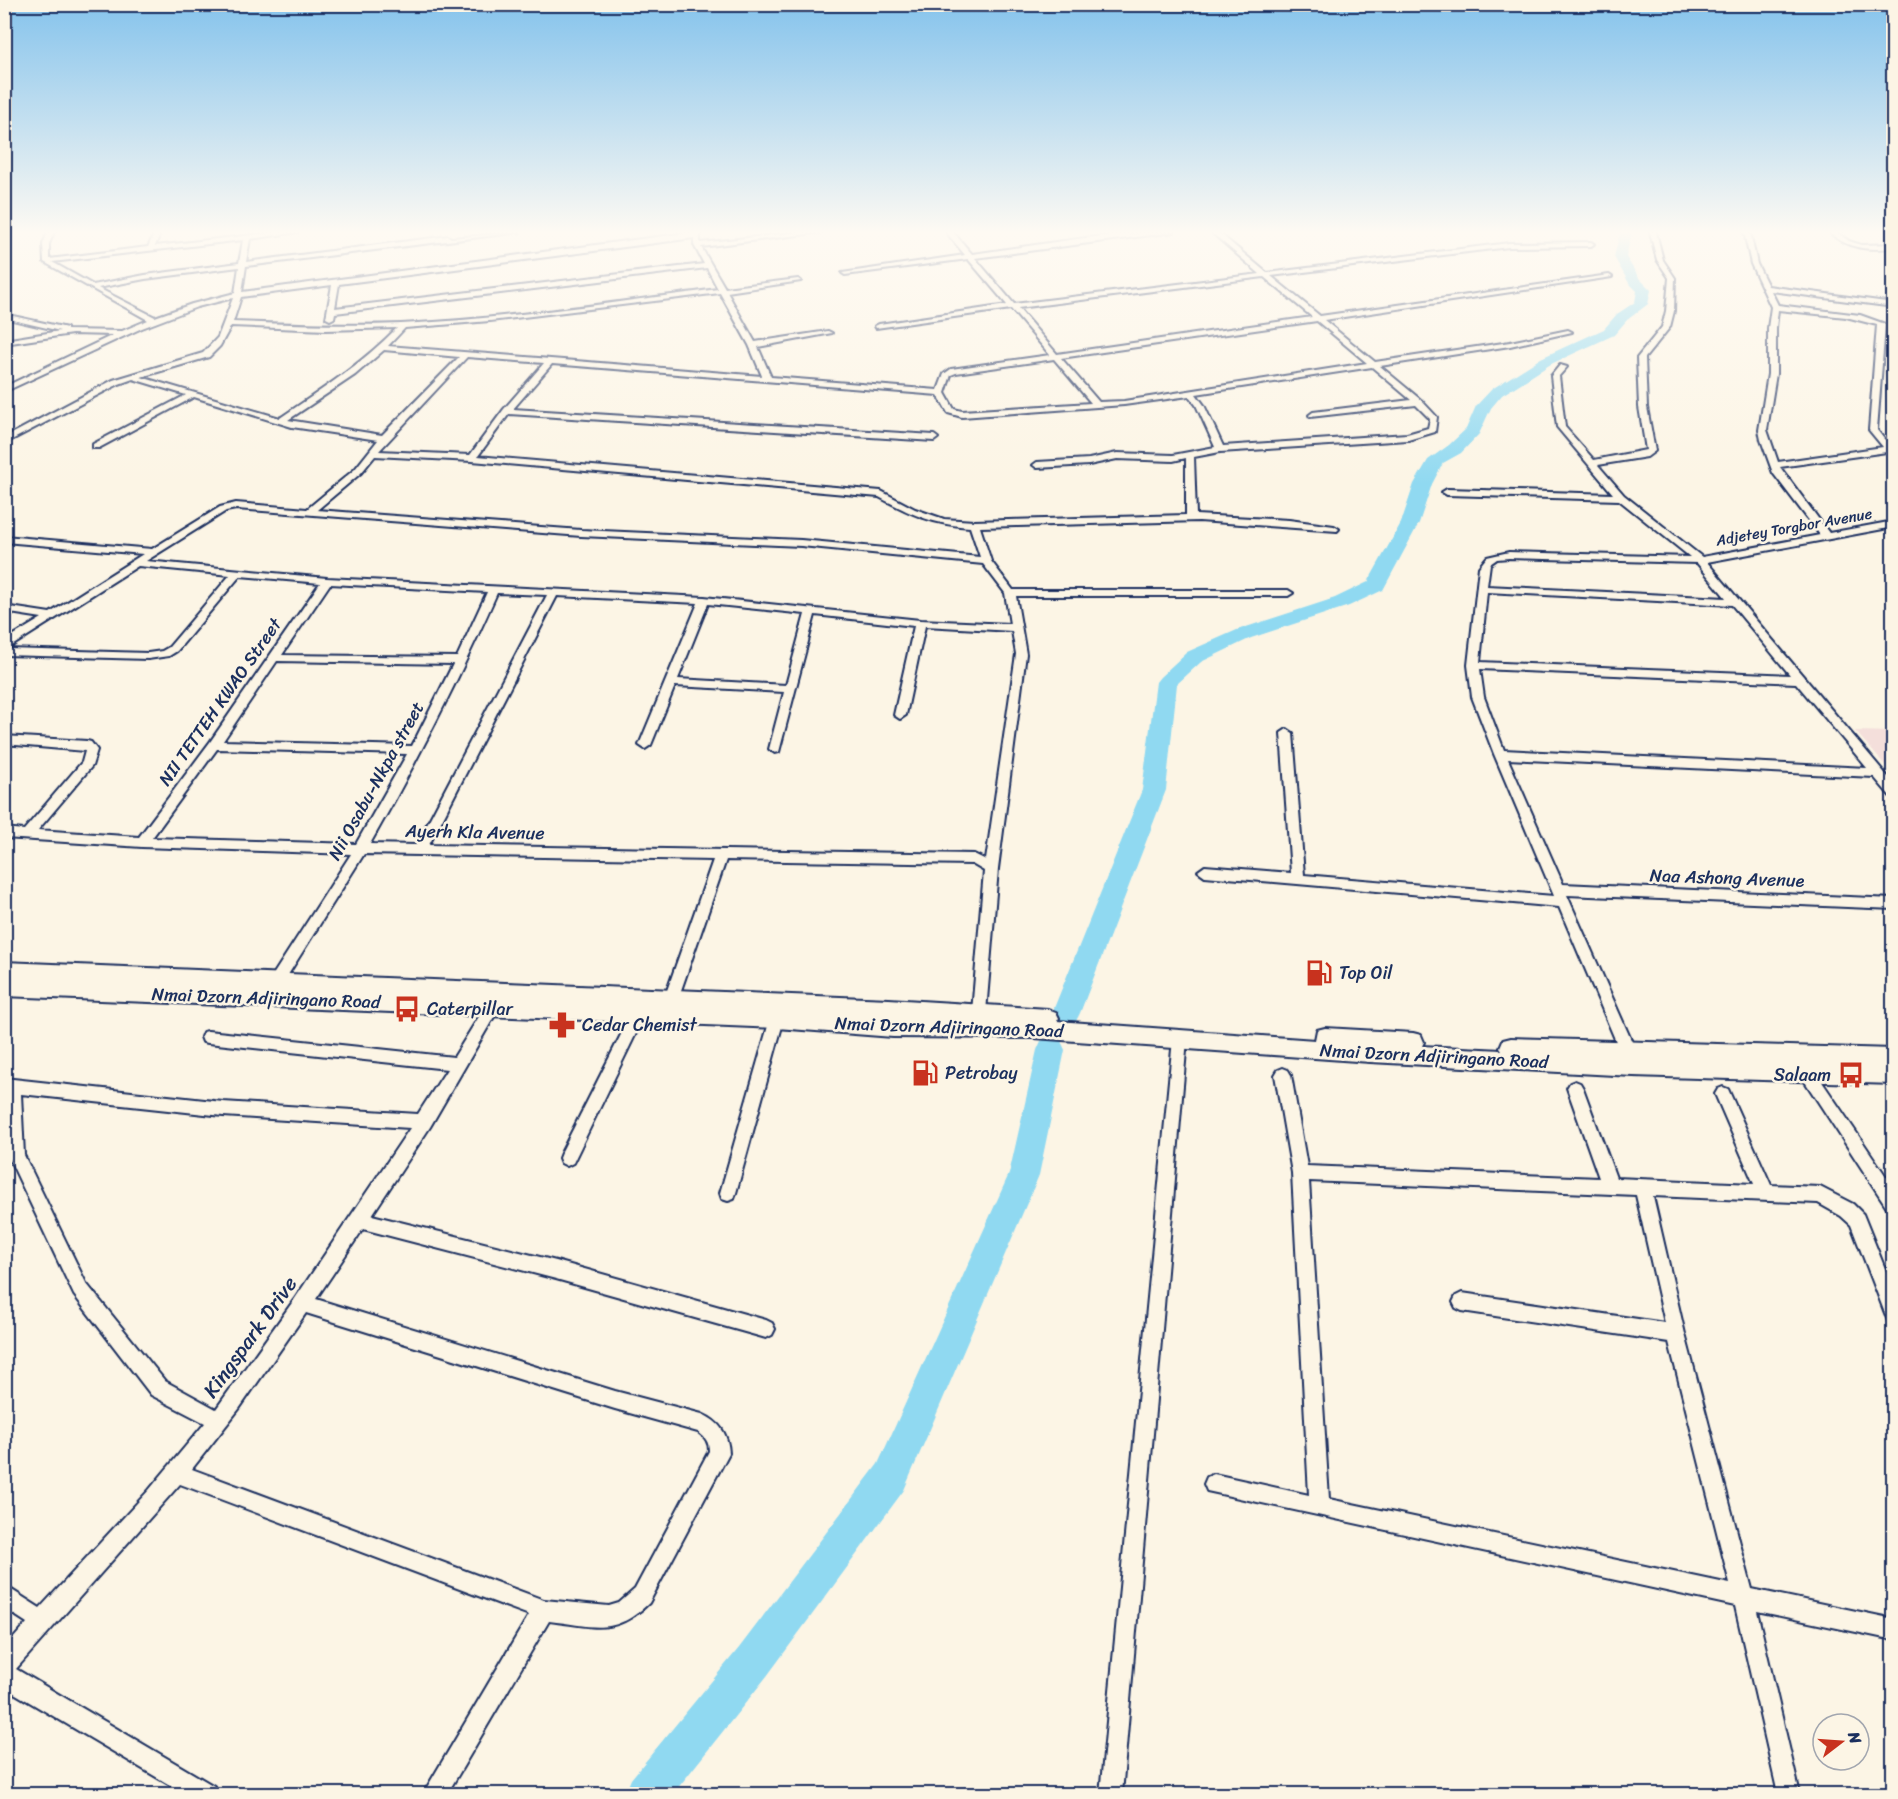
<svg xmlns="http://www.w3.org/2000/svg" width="1898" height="1799" viewBox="0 0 1898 1799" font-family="Sriracha,sans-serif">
  <rect width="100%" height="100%" fill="#fcf5e5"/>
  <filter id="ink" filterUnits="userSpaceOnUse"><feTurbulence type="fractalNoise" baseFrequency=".0167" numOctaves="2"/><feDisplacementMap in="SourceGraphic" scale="12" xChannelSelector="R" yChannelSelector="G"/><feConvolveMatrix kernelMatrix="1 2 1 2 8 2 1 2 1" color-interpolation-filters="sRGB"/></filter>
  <g filter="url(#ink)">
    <polygon fill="#f4dfdb" points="1855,731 1893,732 1893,774"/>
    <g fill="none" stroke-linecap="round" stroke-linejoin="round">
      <g fill="#90d9f1" fill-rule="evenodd">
        <polygon points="1620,232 1632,232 1626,257 1639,278 1651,290 1648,304 1627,320 1614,335 1551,364 1502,395 1491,408 1479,434 1461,453 1443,463 1432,484 1419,523 1383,590 1349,606 1251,638 1201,662 1177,684 1166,790 1080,1013 1076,1021 1066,1025 1056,1021 1052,1013 1142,790 1156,682 1160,677 1187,652 1237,630 1335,598 1368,582 1401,523 1414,484 1428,460 1449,445 1466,429 1476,406 1492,389 1541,358 1604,329 1617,314 1635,302 1637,291 1629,283 1614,257"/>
        <polygon points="1051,1038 1061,1041 1065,1050 1039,1175 904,1490 767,1676 673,1794 625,1794 631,1779 739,1648 878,1464 1009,1174 1037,1050 1041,1041"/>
      </g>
      <g stroke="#1b2f5e" stroke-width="4">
        <g id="minor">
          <path d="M48 232H54L49 244V259L148 247 155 232H161L155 246 278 232H298L250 239 246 262 448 236 451 238 520 232 246 266 242 292 694 232H700V243L801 232H823L701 247 725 288 798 279 801 281 727 292 755 342 828 331 832 333 758 347 771 377 938 390 944 374 951 369 1050 355 1011 309 876 328 875 326 879 324 1007 305 968 259 845 275 842 273 965 255 946 232H953L972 254C1038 245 1107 232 1174 232L975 258 1014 304 1260 274 1211 232H1218L1267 273 1509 243 1591 242 1594 244 1591 246 1509 247 1271 276 1320 316 1609 275 1612 277 1324 320 1375 362 1510 342 1568 330 1572 332 1510 346 1380 366 1421 400 1437 417 1435 432 1408 440 1220 452 1194 457 1196 515 1289 520 1334 526 1339 529 1337 531 1199 521 980 527 991 561 1013 590H1288L1293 593 1288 596H1016L1026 654 998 869 986 1012 984 1016 979 1018 974 1016 972 1012 984 871 972 864 726 860 678 999 676 1003 671 1005 666 1003 664 999 713 860 364 854 281 986 276 988 271 986 269 982 271 978 351 854 142 847 4 838V828L24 830 82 762 85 751 4 744V736L87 741 91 742 97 750 92 766 38 830 139 837 210 742 320 583 240 576 177 651 169 656 148 659 4 655V641L42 618 4 612V606L50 613 143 554 4 542V536L152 549 220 507 236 503 307 509 355 469 378 440 292 427 194 397 99 448H93V444L186 395 133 379 119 384 4 444V438L113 380 203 353 218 337 233 298 197 307 142 328 4 392V387L113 335 72 334 4 344V340L60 331 4 318V314L67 328V330L122 331 148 320 44 262 43 244ZM694 238V245L704 264 335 308 339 284ZM243 240 239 263 145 275 93 285 52 262ZM239 267 235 293 192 304 155 317 98 288 145 279ZM707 268 718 289C613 302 507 319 401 324 345 326 289 324 233 322L241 297 332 285 326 318 330 320 334 318 335 313ZM1264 277 1312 317 1057 354 1018 308ZM720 293 749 345 762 376 388 346 405 328 490 321ZM1317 321 1367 363 1124 401 1099 402 1061 358ZM231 326 326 330 397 328C362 364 321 390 280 418L141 377 209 357 220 346ZM384 350 459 357 382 435 288 420 355 375ZM467 357 544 363 504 409 470 455 379 451ZM1054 359 1091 403 962 411 954 409 945 393 951 375 956 373ZM552 364 938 395 948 413 962 417 1124 405 1189 396 1196 405 1215 447 1173 455 1117 453 1089 459 1037 462 1033 465 1037 468 1089 465 1117 459 1173 461 1186 458V515L974 521 944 519 915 509 881 491 478 456 509 414 934 441 938 438 934 435 513 409ZM1372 367 1411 400 1313 412 1309 415 1310 417 1416 405 1430 419 1428 428 1407 434 1223 446 1204 405 1196 394ZM375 456 472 461 879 497C912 515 932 524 970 527L980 557 801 540 581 530 317 510 361 473ZM236 509 581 536 801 546 983 564 1005 593 1010 624 920 620 704 597 327 578 146 561 226 511ZM138 566 230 575 169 647 162 651 148 653 7 649ZM330 584 487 592 457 657 282 655ZM497 593 547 595 416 845 370 844C417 762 459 679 497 593ZM557 596 698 603 639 745 645 749 651 745 675 686 784 692 769 749 775 753 779 752 815 615 914 626 894 715 900 719 906 715 925 626 1012 631 1016 654 986 860 974 854 429 845ZM708 604 805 614 786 685 678 679ZM277 661 453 664 412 746 223 741ZM217 749 407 754 356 844 152 838Z"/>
          <path d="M1650 232H1656L1663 260 1675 278 1674 311 1670 327 1645 358 1647 407 1655 451 1647 457 1598 465 1624 495 1702 557 1820 535 1773 473 1761 440 1759 430 1768 374V328L1771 307 1751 264 1744 232H1750L1757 264 1768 286 1894 303V307L1771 291 1778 305 1860 315 1885 324 1877 430 1884 439 1894 445V451L1780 467 1829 533 1894 521V527L1707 562 1894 784V797L1890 796 1874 777 1508 759 1563 884 1894 899V909L1567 895 1636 1051 1633 1056 1628 1058 1623 1056 1620 1051 1559 907 1205 876 1198 871 1205 866 1291 873 1281 733 1287 729 1293 733 1304 875 1554 896 1494 754 1472 697 1468 665 1479 567 1487 557 1509 552 1690 557 1619 500 1447 495 1442 492 1447 489 1613 494 1557 427 1551 376 1560 365 1567 367 1559 376 1565 427 1594 460 1646 450 1639 407 1637 358 1662 327 1666 311 1669 278 1657 260ZM1778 310 1846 317 1877 325 1869 430 1883 447 1778 462 1767 430 1776 374V328ZM1509 558 1697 563 1726 598 1487 586 1490 564 1497 559ZM1487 592 1732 605 1790 675 1480 662ZM1480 669 1796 683 1867 768 1504 750 1484 697Z"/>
          <path d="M1829 232H1836L1849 241 1861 245 1894 244V248C1869 250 1848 250 1829 232Z"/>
          <path d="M493 1000 498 1002 500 1006 498 1010 430 1127 372 1215 556 1261 766 1320 772 1323 775 1329 772 1335 766 1338 556 1279 363 1229 316 1299 615 1391 702 1414C720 1422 728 1434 729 1453L649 1603C614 1637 594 1626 549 1621L447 1794H423L529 1615 180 1484 16 1669 214 1786 217 1794H185L4 1687V1649L27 1623 4 1608V1585L40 1608 149 1490 205 1423 151 1395 74 1295 8 1156 4 1078 223 1102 418 1114 447 1069 208 1043 203 1042 201 1037 203 1032 208 1031 454 1057 488 1002ZM21 1094 223 1116 410 1128 294 1300 216 1409 165 1381 86 1283 24 1155ZM306 1313 615 1409 698 1432C706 1438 709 1442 709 1451L635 1589 619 1603 609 1606 544 1600 192 1469 239 1409Z"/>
          <polygon points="638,1009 643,1011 645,1015 573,1163 567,1166 561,1163 559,1158 561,1153 633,1011"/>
          <polygon points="777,1013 782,1015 784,1019 736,1193 734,1199 728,1201 722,1199 720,1193 770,1019 772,1015"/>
          <polygon points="1180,1033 1185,1034 1187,1039 1122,1794 1100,1794 1173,1039 1175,1034"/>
          <polygon points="1803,1059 1808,1061 1894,1188 1894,1211 1888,1209 1798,1071 1795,1066 1798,1061"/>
          <path d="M1283 1068 1288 1070 1291 1075 1307 1166 1599 1178 1567 1088 1570 1083 1575 1081 1580 1083 1583 1088 1616 1178 1754 1184 1715 1094 1718 1089 1723 1087 1728 1089 1771 1185 1820 1187 1853 1204 1863 1214 1894 1291V1324L1888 1321 1851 1225 1841 1216 1818 1203 1653 1196 1685 1334 1752 1589 1894 1619V1640L1757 1611 1800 1794H1778L1735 1606 1207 1491 1204 1484 1207 1477 1214 1474 1309 1495 1292 1173 1275 1075 1278 1070ZM1309 1181 1636 1195 1665 1323 1462 1293 1456 1296 1453 1302 1456 1308 1462 1311 1669 1342 1730 1584 1329 1499Z"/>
        </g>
      </g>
      <g stroke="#1b2f5e" stroke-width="4">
        <polygon id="secondary" points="4,962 889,999 1048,1009 1056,1012 1059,1018 1057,1021 1315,1040 1317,1030 1325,1028 1413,1033 1421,1035 1424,1042 1422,1046 1502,1050 1500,1047 1503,1040 1511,1038 1894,1049 1894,1084 1633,1076 1370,1062 1034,1038 893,1037 777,1028 4,996"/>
      </g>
      <use href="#minor" fill="#fcf5e5" fill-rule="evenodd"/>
      <use href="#secondary" fill="#fcf5e5" fill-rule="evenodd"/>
    </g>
  </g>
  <linearGradient id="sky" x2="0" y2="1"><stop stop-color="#85c3ec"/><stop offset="0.48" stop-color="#fefaf3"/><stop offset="1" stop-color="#fefaf3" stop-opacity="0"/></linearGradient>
  <rect width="1898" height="484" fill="url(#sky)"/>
  <defs>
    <g id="fuel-bare" transform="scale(2.07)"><path d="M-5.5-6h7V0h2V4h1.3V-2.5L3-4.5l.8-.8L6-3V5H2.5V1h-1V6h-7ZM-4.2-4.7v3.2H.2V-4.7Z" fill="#c8321e" stroke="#fcf5e5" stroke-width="2.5" paint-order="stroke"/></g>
    <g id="bus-bare" transform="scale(2.07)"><path d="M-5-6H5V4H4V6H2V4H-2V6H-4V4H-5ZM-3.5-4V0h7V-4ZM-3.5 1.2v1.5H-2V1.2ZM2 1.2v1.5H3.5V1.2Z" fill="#c8321e" stroke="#fcf5e5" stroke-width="2.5" paint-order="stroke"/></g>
    <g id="pharmacy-bare" transform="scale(2.07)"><path d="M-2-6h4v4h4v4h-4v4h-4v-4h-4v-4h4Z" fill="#c8321e" stroke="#fcf5e5" stroke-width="2.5" paint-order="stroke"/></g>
  </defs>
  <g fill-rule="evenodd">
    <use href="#fuel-bare" x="1319" y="973"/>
    <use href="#bus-bare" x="407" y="1009"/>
    <use href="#pharmacy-bare" x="562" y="1025"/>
    <use href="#fuel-bare" x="925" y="1073"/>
    <use href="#bus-bare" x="1851" y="1075"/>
  </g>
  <g text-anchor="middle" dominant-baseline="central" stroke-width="5" stroke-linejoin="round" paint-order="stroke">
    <g font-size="15" fill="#1b2f5e" stroke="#fcf5e5">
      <text transform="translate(1794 527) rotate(-10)">Adjetey Torgbor Avenue</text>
    </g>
    <g font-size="18" fill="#1b2f5e" stroke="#fcf5e5">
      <text transform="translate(220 702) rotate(-55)">NII TETTEH KWAO Street</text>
      <text transform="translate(376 781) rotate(-61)">Nii Osabu-Nkpa street</text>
      <text transform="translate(475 832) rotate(1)">Ayerh Kla Avenue</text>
      <text transform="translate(1727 878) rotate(2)">Naa Ashong Avenue</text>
      <text transform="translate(266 998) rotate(2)">Nmai Dzorn Adjiringano Road</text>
      <text transform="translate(949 1027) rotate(2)">Nmai Dzorn Adjiringano Road</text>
      <text transform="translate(1434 1056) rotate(3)">Nmai Dzorn Adjiringano Road</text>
    </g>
    <g font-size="18" fill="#1b2f5e" stroke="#fcf5e5" text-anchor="start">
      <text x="1339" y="973">Top Oil</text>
      <text x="427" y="1009">Caterpillar</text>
      <text x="582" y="1025">Cedar Chemist</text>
      <text x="945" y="1073">Petrobay</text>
      <text x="1831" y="1075" text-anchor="end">Salaam</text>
    </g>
    <g font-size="21" fill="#1b2f5e" stroke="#fcf5e5">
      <text transform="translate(250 1337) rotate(-54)">Kingspark Drive</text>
    </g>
  </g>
  <rect width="1898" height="1799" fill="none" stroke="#fcf5e5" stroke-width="24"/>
  <rect x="12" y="12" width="1874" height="1775" fill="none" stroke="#1b2f5e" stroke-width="2" filter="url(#ink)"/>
  <g transform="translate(1841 1742) rotate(73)"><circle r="28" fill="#fcf5e5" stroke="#a2a6af" stroke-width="1.5"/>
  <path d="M0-4.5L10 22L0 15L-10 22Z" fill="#c8321e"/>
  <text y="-9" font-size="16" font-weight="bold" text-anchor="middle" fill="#1b2f5e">N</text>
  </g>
</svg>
